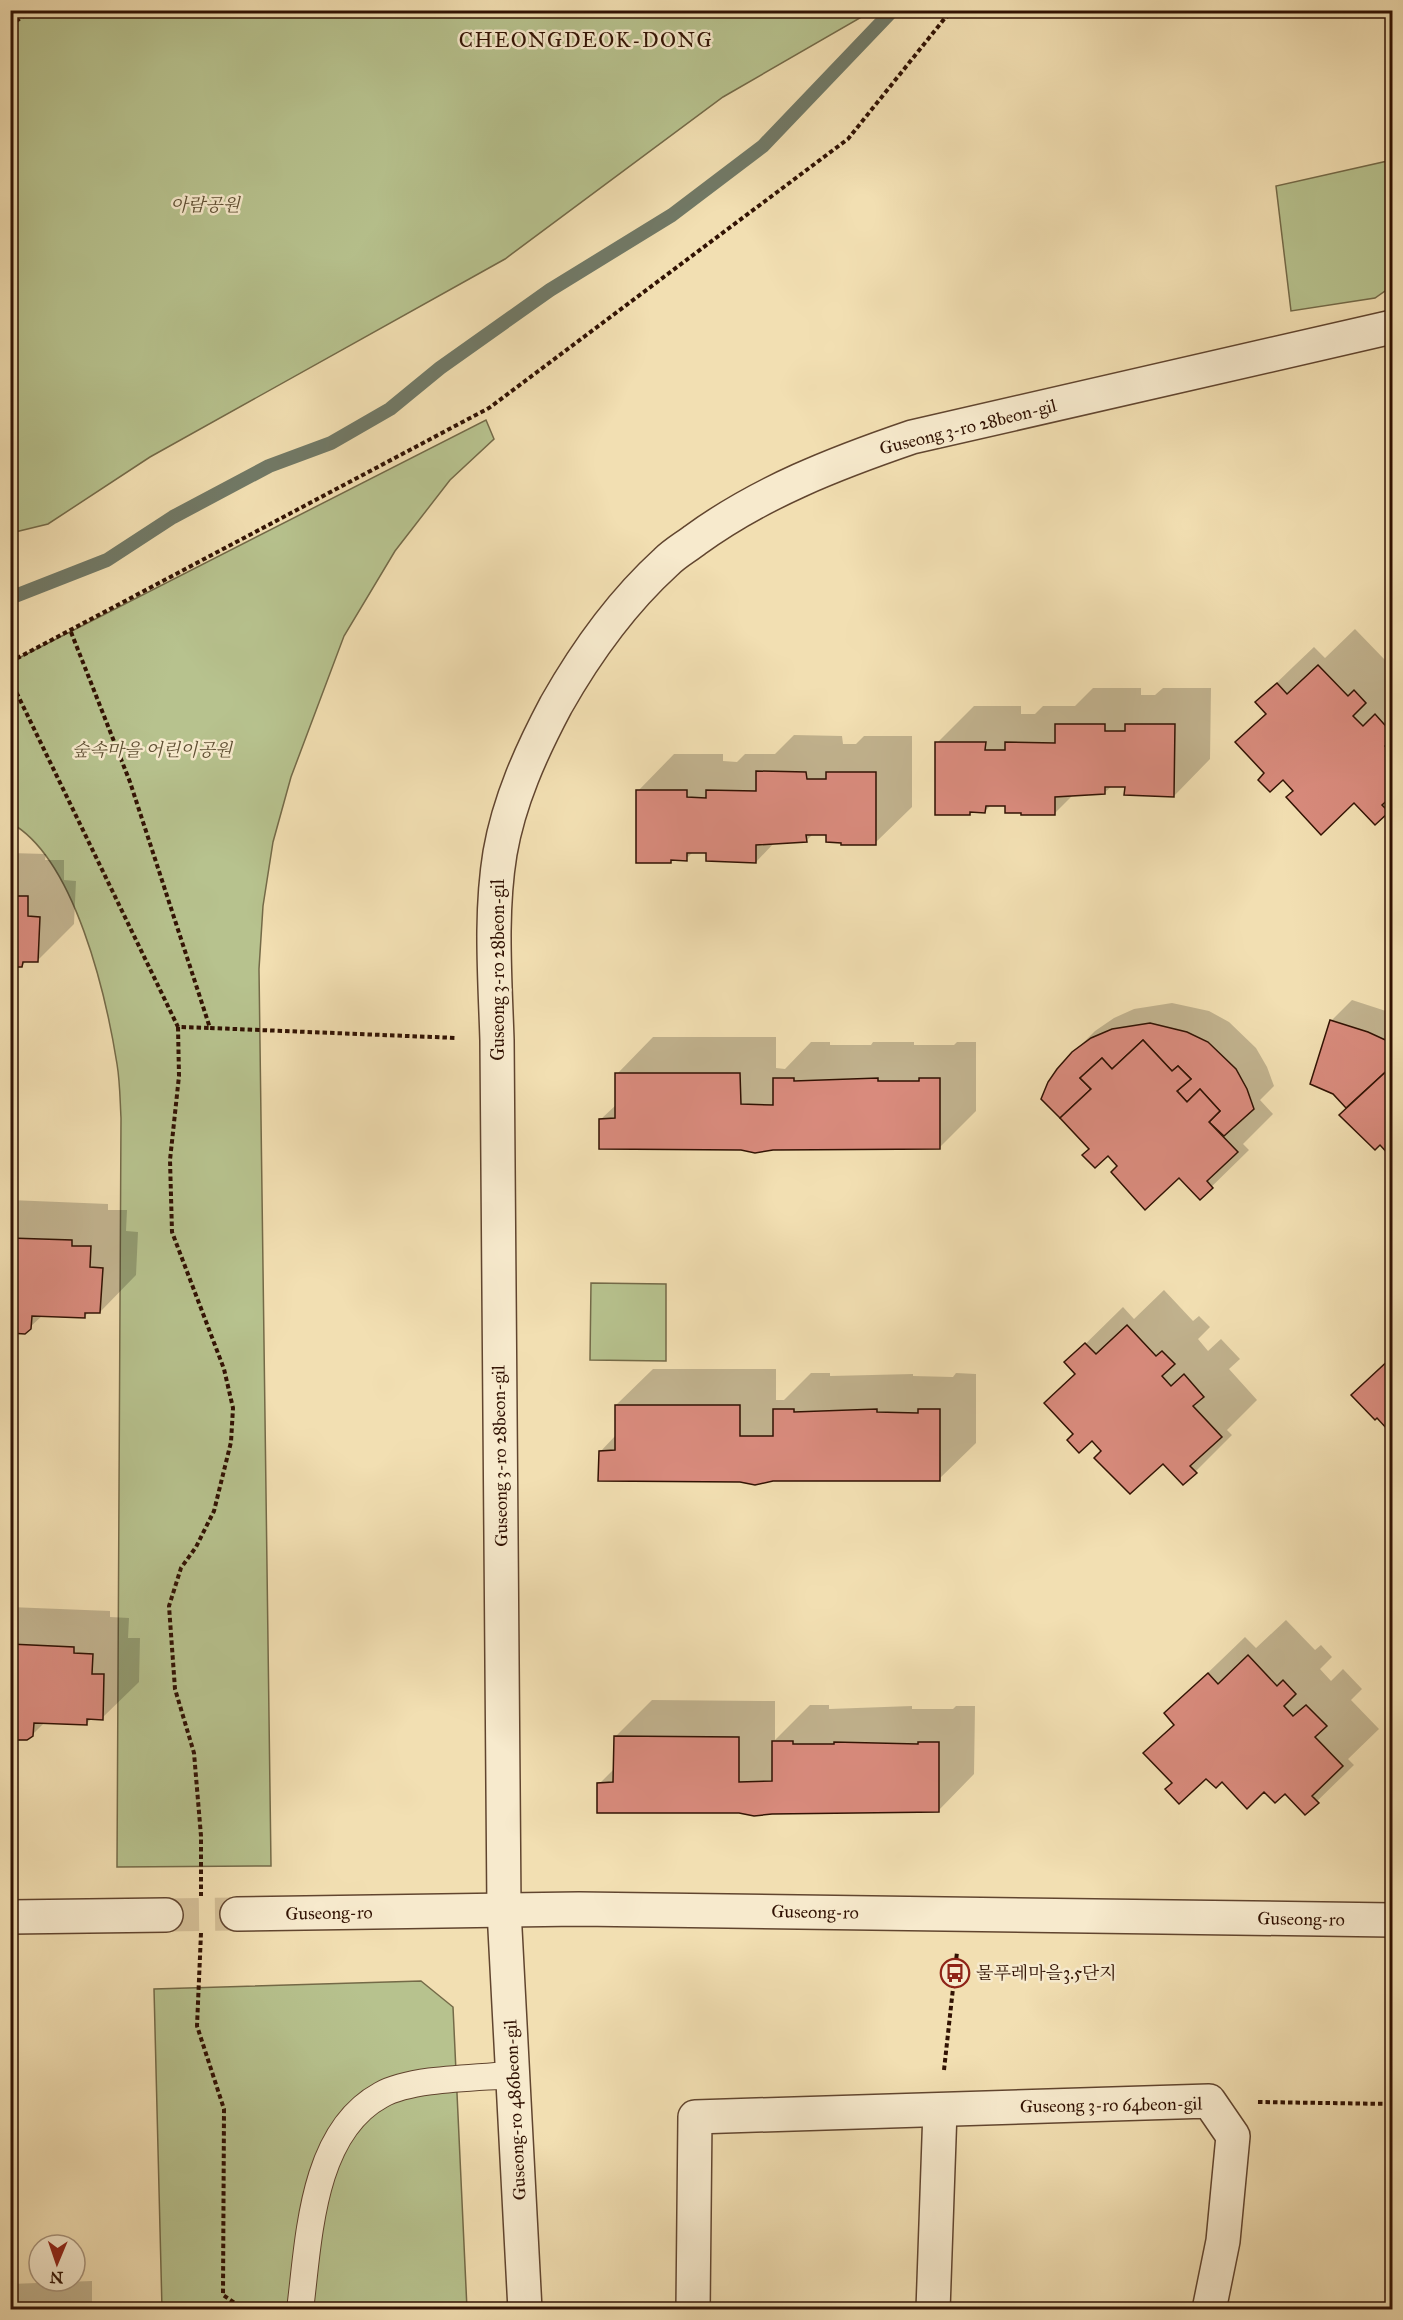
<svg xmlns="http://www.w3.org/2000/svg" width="1403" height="2320" viewBox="0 0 1403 2320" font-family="'IM FELL Great Primer','Noto Serif KR',serif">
  <rect width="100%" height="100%" fill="#f2dfb2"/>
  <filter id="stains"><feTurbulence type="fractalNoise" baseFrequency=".00333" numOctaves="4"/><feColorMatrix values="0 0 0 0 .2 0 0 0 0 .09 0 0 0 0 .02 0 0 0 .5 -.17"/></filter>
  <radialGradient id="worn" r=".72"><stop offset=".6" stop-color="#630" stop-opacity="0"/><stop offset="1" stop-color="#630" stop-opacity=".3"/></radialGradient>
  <g fill="#b7c28e" stroke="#746a48" stroke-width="1.5">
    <polygon points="10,11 11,10 872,11 723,97 505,259 150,457 48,524 11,533"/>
    <polygon points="1392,160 1392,286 1375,298 1291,311 1276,186"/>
    <path d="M486 420 494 439 450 480 395 551 344 636 291 777 273 842 263 906 259 969 271 1866 117 1867 121 1118C120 1100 120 1082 117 1064 106 995 75 859 11 823V662Z"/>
    <polygon points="591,1283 666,1284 666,1361 590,1360"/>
    <polygon points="421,1981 453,2007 467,2309 162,2309 154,1989"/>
  </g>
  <g fill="#0003">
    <polygon points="1355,629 1385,660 1391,655 1392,657 1392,675 1388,679 1392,683 1392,806 1375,823 1354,801 1295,791 1283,778 1266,773 1237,742 1267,712 1257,702 1294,666 1314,647 1325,658"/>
    <polygon points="1093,688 1141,688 1141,695 1155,695 1163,688 1211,688 1210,759 1174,796 1126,786 1112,786 1104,793 1074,794 1054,814 1022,811 1007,804 992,804 985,811 972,811 969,814 937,743 974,706 1021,706 1021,714 1035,714 1043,706 1075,706"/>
    <polygon points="794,735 842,736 843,744 856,744 864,736 912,736 912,807 875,843 827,834 813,834 806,841 775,842 756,862 707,851 694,851 686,859 673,859 670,862 638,791 674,754 723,754 723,761 737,762 745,754 775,754"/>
    <polygon points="10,853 46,854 45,860 64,860 64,880 76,881 74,924 37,961 27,960 22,966 10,966"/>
    <polygon points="1352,1000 1392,1013 1392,1156 1334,1093 1331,1021"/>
    <polygon points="1172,1003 1209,1011 1229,1022 1256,1048 1267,1067 1274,1086 1260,1100 1273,1114 1243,1144 1249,1150 1200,1198 1179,1176 1119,1166 1108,1154 1091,1149 1073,1053 1095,1031 1114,1018 1134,1009"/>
    <polygon points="653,1037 776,1037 776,1068 785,1069 811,1042 830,1042 830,1045 871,1045 873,1042 914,1042 914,1045 954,1045 957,1042 976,1042 976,1111 939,1148 600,1120 617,1104 617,1074"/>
    <polygon points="10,1200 108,1204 108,1210 127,1210 126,1231 138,1232 136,1275 100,1312 90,1311 84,1317 43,1315 30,1327 10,1332"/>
    <polygon points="1164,1290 1193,1321 1199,1316 1210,1327 1198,1339 1208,1351 1221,1339 1240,1359 1229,1369 1257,1400 1227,1430 1232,1435 1184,1483 1163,1461 1103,1451 1092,1439 1075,1434 1076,1373 1066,1363 1123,1307 1134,1319"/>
    <polygon points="1392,1356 1392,1424 1388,1428 1353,1395"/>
    <polygon points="653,1369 776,1369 776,1400 784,1400 811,1373 830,1373 830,1376 913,1374 913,1376 953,1377 956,1373 976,1374 976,1443 939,1479 600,1452 616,1435 616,1405"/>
    <polygon points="10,1607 110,1611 110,1617 129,1618 128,1638 140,1638 139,1682 102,1718 92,1718 86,1724 45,1722 32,1735 10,1738"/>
    <polygon points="1286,1620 1315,1650 1321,1645 1332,1657 1320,1669 1331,1681 1343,1669 1362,1689 1351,1700 1379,1729 1348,1759 1354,1765 1305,1813 1285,1792 1264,1790 1206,1777 1174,1783 1145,1753 1175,1724 1166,1713 1245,1637 1256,1648"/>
    <polygon points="652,1700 775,1701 775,1740 810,1705 829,1705 829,1709 912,1706 912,1709 953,1709 956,1706 975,1706 974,1774 938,1811 599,1784 615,1768 615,1737"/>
    <polygon points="92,2281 92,2310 10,2310 10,2284"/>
  </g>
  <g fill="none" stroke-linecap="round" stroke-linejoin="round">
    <polyline stroke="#717966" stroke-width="14" points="10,598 107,560 173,517 269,466 331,443 390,409 440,368 550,290 672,215 763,146 893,10"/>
  </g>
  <g fill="#d98b7d" stroke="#311203" stroke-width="1.5">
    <polygon points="1318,665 1348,696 1354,690 1366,703 1353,716 1363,726 1375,714 1392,733 1392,739 1385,746 1392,754 1392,796 1382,805 1389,812 1375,825 1354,803 1321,835 1286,797 1293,791 1283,780 1270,792 1258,780 1264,773 1235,742 1266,714 1255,702 1277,683 1287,694"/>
    <polygon points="1055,724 1105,724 1105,731 1125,731 1125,724 1175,724 1174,797 1124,795 1125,787 1105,787 1105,794 1055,797 1055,815 1021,815 1021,813 1005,813 1005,806 986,806 985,813 970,812 970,815 935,815 935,742 986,742 985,750 1005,750 1005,742 1055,743"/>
    <polygon points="756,771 806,772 807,779 826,779 826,772 876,772 876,845 841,845 841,843 826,842 826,835 806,835 807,842 756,845 756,863 706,861 706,853 687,853 687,861 671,860 671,863 636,863 636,790 687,790 687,797 706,798 706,790 756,791"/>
    <polygon points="10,896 28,896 28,916 40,917 38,962 23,962 22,967 10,967"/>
    <polygon points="1330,1020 1368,1032 1392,1043 1392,1066 1346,1108 1333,1094 1310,1084"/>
    <polygon points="1150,1023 1187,1032 1208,1042 1236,1069 1247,1089 1254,1109 1224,1136 1209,1122 1220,1111 1200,1089 1187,1102 1177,1091 1191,1079 1178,1066 1172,1071 1143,1040 1112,1069 1102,1058 1080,1078 1091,1089 1060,1118 1041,1099 1048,1082 1057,1069 1072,1052 1091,1038 1112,1029"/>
    <polygon points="1143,1040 1172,1071 1178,1066 1191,1079 1177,1091 1187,1102 1200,1089 1220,1111 1209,1122 1238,1152 1207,1181 1213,1188 1200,1200 1179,1178 1145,1210 1111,1172 1117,1166 1108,1156 1095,1168 1082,1155 1089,1149 1060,1118 1091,1089 1080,1078 1102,1058 1112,1069"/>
    <polygon points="1392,1066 1392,1158 1380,1145 1375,1150 1339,1115"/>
    <polygon points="615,1073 740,1073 741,1104 773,1105 773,1078 794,1078 794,1081 878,1078 878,1081 919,1081 919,1078 940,1078 940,1149 773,1150 755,1153 741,1150 599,1149 599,1119 615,1118"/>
    <polygon points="10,1238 72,1240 72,1246 91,1246 90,1267 103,1268 100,1313 85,1313 85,1318 32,1316 31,1329 25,1334 10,1333"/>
    <polygon points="1127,1325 1156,1356 1162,1351 1175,1364 1162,1376 1171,1386 1184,1374 1204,1397 1193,1406 1222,1437 1190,1466 1197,1473 1183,1485 1163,1464 1130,1494 1094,1458 1101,1451 1092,1441 1079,1453 1067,1440 1073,1434 1044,1403 1075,1374 1064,1362 1085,1343 1096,1354"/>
    <polygon points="1392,1357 1392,1426 1388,1430 1377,1418 1375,1420 1351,1395"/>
    <polygon points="615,1405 740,1405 740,1436 773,1436 773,1409 794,1409 794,1412 877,1409 877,1412 918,1413 918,1409 940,1409 940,1481 773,1481 755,1485 740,1482 598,1481 599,1451 615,1450"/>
    <polygon points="10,1644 74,1647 74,1653 93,1654 92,1674 104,1674 103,1720 87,1719 87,1725 34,1723 33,1736 27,1740 10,1740"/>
    <polygon points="1248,1655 1277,1686 1283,1680 1296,1694 1284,1706 1293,1716 1306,1705 1327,1726 1315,1737 1343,1766 1312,1796 1319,1803 1305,1815 1285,1794 1275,1803 1264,1792 1247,1809 1222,1782 1216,1788 1206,1779 1179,1804 1165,1789 1172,1783 1143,1753 1174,1725 1164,1713 1208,1673 1218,1684"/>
    <polygon points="614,1736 739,1737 739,1782 772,1781 772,1741 793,1741 793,1744 834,1744 834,1742 918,1744 918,1742 939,1742 939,1812 772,1814 754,1816 739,1813 597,1813 597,1783 613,1782"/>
  </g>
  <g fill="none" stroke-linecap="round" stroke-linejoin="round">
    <polyline stroke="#d5c098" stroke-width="33" stroke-dasharray="33 16" stroke-linecap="butt" points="166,1915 237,1914"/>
    <g stroke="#61452f" stroke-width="28">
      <path id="service" d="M300 2310C309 2240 311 2133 381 2095 411 2078 477 2078 512 2075"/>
    </g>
    <g stroke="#61452f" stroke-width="36">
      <g id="minor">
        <polyline points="693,2310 695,2117 1209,2101 1233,2136 1223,2241 1209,2310"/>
        <polyline points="933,2310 940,2110"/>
      </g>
    </g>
    <g stroke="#61452f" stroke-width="36">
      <g id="tertiary">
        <polyline points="237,1914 579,1909 1392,1920"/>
        <polyline points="10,1917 166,1915"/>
        <path d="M525 2310 504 1910 497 1040C495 978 490 914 500 853 509 801 531 752 556 705 586 652 621 603 666 562 675 553 686 547 695 540 761 492 836 463 912 437L1392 327"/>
      </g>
    </g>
    <g stroke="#311203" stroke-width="4" stroke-dasharray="4.5 3" stroke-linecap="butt">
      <polyline points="10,26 31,10"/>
      <polyline points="71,632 130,782 210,1028 457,1038"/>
      <polyline points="10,662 489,408 848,139 945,18 958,10"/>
      <polyline points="10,679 178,1027 210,1028"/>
      <polyline points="178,1027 179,1076 170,1160 172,1232 224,1369 233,1408 231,1442 214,1511 196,1547 181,1568 169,1606 175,1689 194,1753 201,1836 201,1896"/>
      <polyline points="201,1933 197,2026 224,2109 223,2295 245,2310"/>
      <polyline points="944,2070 957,1952"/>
      <polyline points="1258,2102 1392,2104"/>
    </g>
    <use href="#service" stroke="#f7eacd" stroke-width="26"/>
    <use href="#minor" stroke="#f7eacd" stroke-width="33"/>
    <use href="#tertiary" stroke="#f7eacd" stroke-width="33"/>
  </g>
  <defs>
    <g id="bus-ring" transform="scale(1.5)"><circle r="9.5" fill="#f7eacd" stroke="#8f2418" stroke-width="1.5"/><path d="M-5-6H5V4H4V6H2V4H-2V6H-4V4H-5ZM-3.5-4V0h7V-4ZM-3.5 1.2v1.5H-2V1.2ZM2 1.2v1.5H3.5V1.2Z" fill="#8f2418"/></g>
  </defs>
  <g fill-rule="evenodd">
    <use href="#bus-ring" x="955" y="1973"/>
  </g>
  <g text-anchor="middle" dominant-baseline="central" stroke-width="5" stroke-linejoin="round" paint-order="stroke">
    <g font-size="18" font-style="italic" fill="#605034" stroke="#f7eacd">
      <text x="205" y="205">아람공원</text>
      <text x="152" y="750">숲속마을 어린이공원</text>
    </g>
    <g font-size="18" fill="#311203" stroke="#f7eacd">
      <text transform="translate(968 427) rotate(-14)">Guseong 3-ro 28beon-gil</text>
      <text transform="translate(498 970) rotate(-90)">Guseong 3-ro 28beon-gil</text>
      <text transform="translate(500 1456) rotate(-91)">Guseong 3-ro 28beon-gil</text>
      <text transform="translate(815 1912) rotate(1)">Guseong-ro</text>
      <text transform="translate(329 1913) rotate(-1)">Guseong-ro</text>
      <text transform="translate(1301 1919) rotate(1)">Guseong-ro</text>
      <text transform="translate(1111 2105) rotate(-1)">Guseong 3-ro 64beon-gil</text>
      <text transform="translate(515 2110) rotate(-93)">Guseong-ro 486beon-gil</text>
    </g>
    <g font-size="18" fill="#311203" stroke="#f7eacd" text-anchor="start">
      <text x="976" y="1973">물푸레마을3.5단지</text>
    </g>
    <g font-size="21" letter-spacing="1.5" fill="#311203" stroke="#f7eacd">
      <text x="586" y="40">CHEONGDEOK-DONG</text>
    </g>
  </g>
  <rect width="1403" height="2320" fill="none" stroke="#f2dfb2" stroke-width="36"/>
  <rect x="12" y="12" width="1379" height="2296" fill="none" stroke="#311203" stroke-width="3"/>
  <rect x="18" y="18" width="1367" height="2284" fill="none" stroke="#311203" stroke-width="1.5"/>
  <g transform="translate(57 2263) rotate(182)"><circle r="28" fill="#f7eacd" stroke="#a8947c" stroke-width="1.5"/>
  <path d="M0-4.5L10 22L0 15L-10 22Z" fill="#8f2418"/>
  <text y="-9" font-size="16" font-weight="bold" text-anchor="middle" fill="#311203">N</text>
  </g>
  <rect width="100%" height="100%" filter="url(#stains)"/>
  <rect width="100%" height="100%" fill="url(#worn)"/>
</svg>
